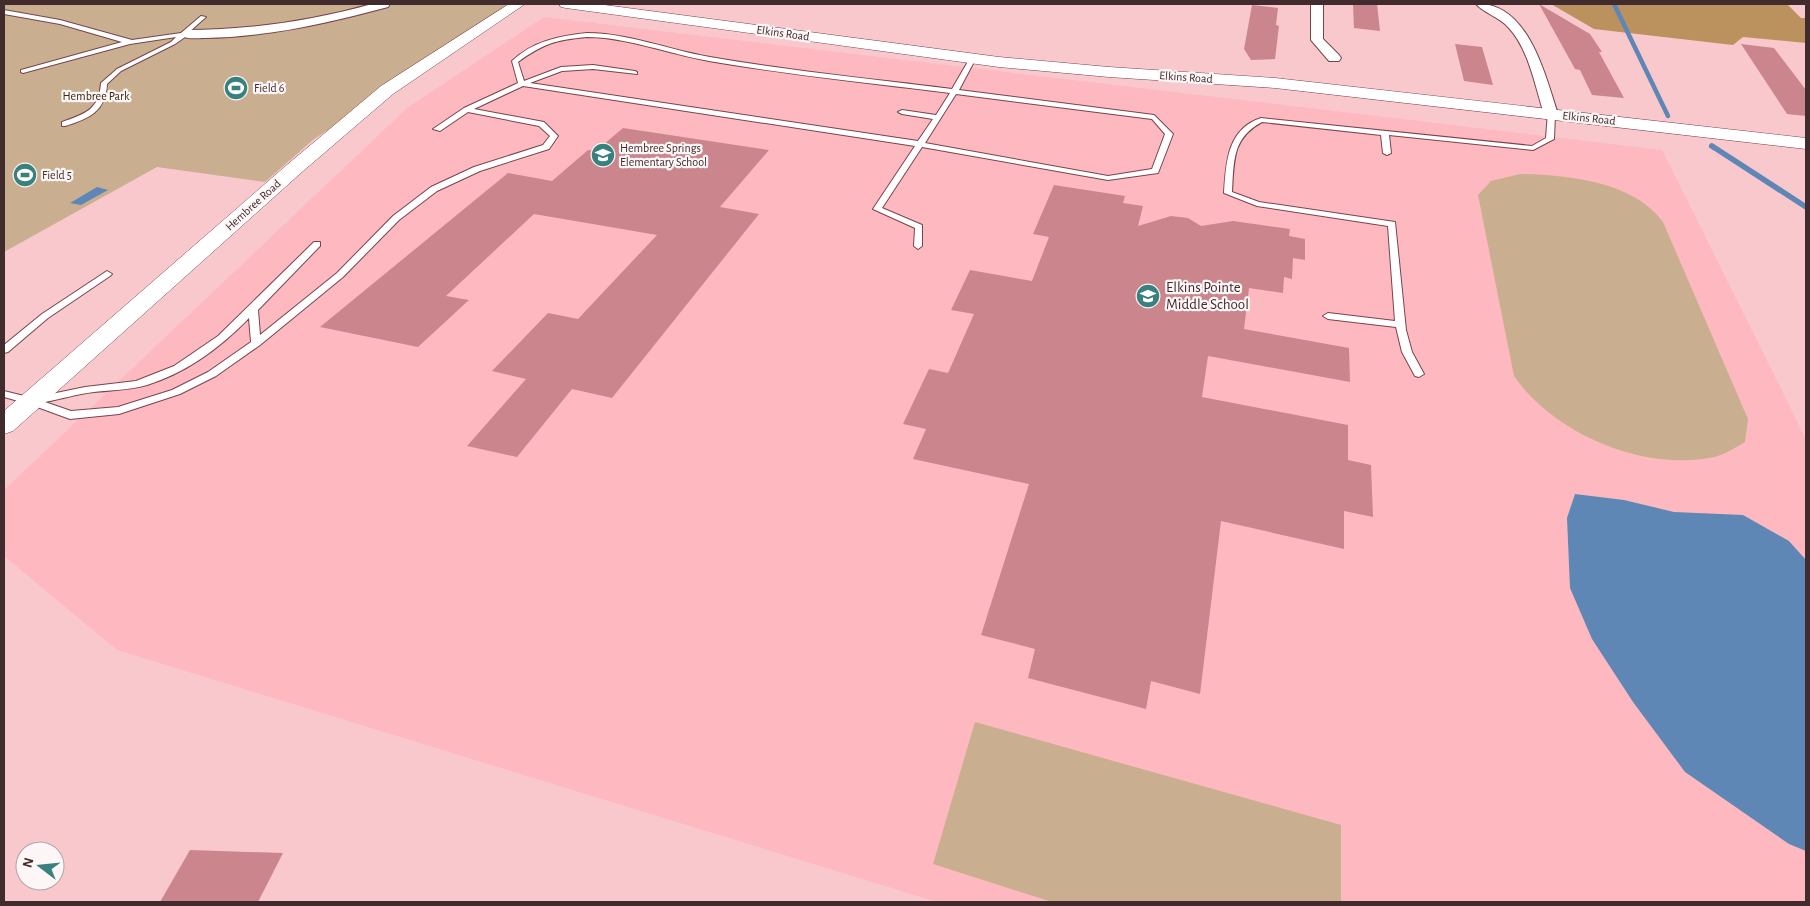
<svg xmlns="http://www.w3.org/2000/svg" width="1810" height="906" viewBox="0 0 1810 906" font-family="'Alegreya Sans',sans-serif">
  <rect width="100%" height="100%" fill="#f9c8cd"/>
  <polygon fill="#feb9c0" points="544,17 1662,150 1806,439 1806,902 937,902 117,650 4,556 4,490 407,108"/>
  <g fill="#c9af90">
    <polygon points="4,4 507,4 414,74 314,139 265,182 157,167 4,252"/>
    <path d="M1520 174C1567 175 1633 181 1663 222L1748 419 1745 442C1736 447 1724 455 1714 457 1644 472 1554 434 1514 376L1478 195 1491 181Z"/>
    <polygon points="975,722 1341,825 1341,902 1052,902 933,864"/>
  </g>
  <polygon fill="#bb915d" points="1551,4 1787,4 1801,18 1806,18 1806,43 1743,37 1733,45 1594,29"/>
  <g fill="#5e87b6">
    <polygon points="97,187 108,190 81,205 70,203"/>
    <polygon points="1575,494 1624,500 1674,512 1743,515 1789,541 1806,560 1806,851 1789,844 1685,772 1633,702 1592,639 1570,588 1567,518"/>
  </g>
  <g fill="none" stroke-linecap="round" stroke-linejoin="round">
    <g stroke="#5e87b6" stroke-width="4.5">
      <polyline points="1614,4 1668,116"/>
      <polyline points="1711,146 1714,148"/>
    </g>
    <polyline stroke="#5e87b6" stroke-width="5.5" points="1712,146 1806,207"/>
  </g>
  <g fill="#ca858d">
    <polygon points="1353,4 1377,4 1380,31 1354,28"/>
    <polygon points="1539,4 1590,34 1602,52 1599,52 1624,98 1592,95 1580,70 1575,69"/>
    <polygon points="1252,5 1278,8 1276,25 1279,26 1275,59 1251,60 1244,49"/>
    <polygon points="1455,44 1482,47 1493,85 1464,81"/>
    <polygon points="1741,44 1774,48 1806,90 1806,116 1787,114"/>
    <polygon points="623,128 769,150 720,207 759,214 612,398 572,389 517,457 467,446 526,379 492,371 548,313 578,319 657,235 534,214 446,296 469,300 418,347 320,327 508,173 552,181 588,150 596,151"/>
    <polygon points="1054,185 1125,196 1123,203 1143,206 1138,226 1171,216 1188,218 1201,226 1233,221 1290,229 1289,236 1305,239 1305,260 1293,258 1292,279 1284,277 1283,293 1249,288 1244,329 1349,348 1350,382 1208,356 1202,397 1348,425 1348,460 1371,465 1373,517 1344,511 1344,549 1221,521 1200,694 1151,681 1146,709 1028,678 1035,649 981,635 1029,484 913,459 926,429 903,424 929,369 948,373 974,314 951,310 970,270 1032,281 1049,237 1033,234"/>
    <polygon points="190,850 283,853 258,902 160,902"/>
  </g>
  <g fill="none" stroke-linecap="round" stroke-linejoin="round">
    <g stroke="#77444a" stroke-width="2">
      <g id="service">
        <path d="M4 10 60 20 132 40 181 33 201 16 206 17 188 33V35L175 44 121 71 107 84C106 111 89 119 65 126H62V122C85 114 99 110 101 83L117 69 171 42 176 37 130 44 23 73 21 72V70L122 42 60 24 4 14Z"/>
        <path d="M587 33C628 33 669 50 710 57 790 71 872 79 952 89L970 58 973 56 976 58 959 90 1154 115 1173 134 1158 173 1108 180 922 147 882 208 922 225V246L918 249 914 246 915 228 873 209 915 146 523 86 474 109 544 122 558 136 549 149 480 171 437 191 399 220 343 277 260 345 216 376 180 394 119 414 70 419 29 404 4 397V391L32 398 85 387 136 381 174 366 218 336 314 242H320V246L258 310 260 335 337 273 393 216 431 187 474 167 543 145 550 136 539 126 468 112 440 131 433 129 464 108 518 83 512 61C533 41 559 36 587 33ZM587 37C626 37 669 54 709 61 789 75 870 83 950 93L936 115 902 110 898 112 902 114 933 119 918 141 530 83 562 71 593 69 637 74V72L635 71 593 65 561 67 524 81 518 62C544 43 556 40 587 37ZM956 94 1152 119 1165 134 1152 169 1108 176 925 143ZM249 318 251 342 208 372 172 390 118 407 71 411 45 402C61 399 77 394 94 392 112 390 129 390 147 385 186 373 221 347 249 318Z"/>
        <path d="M1548 112 1555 114 1554 139 1533 150 1389 135 1391 153 1387 155 1383 153 1381 135 1262 122C1232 138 1234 161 1232 192L1259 202 1395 222 1406 330 1412 352 1424 374 1419 377 1415 376 1402 352 1396 327 1328 319 1323 316 1328 313 1395 321 1388 226 1257 206 1224 193C1226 163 1227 129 1261 118L1532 146 1546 138Z"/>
        <polygon points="107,271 112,274 110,276 48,318 8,352 4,353 4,345 42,314"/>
      </g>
    </g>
    <g stroke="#77444a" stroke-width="2">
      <g id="minor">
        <path d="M372 4H390L388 7C329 23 268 37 205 38 197 38 185 40 180 34L186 30C249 30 311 21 372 4Z"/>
        <polygon points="1311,4 1323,4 1323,39 1339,55 1341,58 1339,61 1329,61 1311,40"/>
        <path d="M1476 4C1528 1 1545 75 1558 114L1556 117H1546L1544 114C1535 86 1529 49 1508 27 1499 17 1484 13 1476 4Z"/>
      </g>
    </g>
    <g stroke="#77444a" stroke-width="1">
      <g id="tertiary">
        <polygon points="509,4 525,4 393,94 302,172 13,431 4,434 4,411 288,164 381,86"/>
        <polygon points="559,4 597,4 999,57 1109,67 1275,78 1806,138 1806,149 1275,88 1109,77 999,67 566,8 561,7"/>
      </g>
    </g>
    <use href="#service" fill="#fff" fill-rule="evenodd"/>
    <use href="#minor" fill="#fff" fill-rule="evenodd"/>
    <use href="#tertiary" fill="#fff" fill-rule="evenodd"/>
  </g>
  <defs>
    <g id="stadium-disc" transform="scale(1.25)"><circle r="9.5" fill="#39817f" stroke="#fcf6f6"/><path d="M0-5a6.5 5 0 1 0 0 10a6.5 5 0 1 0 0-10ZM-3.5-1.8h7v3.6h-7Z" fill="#fff"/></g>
    <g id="school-disc" transform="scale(1.25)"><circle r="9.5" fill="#39817f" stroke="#fcf6f6"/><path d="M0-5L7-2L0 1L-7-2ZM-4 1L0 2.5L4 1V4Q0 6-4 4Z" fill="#fff"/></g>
  </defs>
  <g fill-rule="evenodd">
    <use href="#stadium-disc" x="236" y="88"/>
    <use href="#school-disc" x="603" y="155"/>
    <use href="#stadium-disc" x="25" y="175"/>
    <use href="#school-disc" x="1148" y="296"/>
  </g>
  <g text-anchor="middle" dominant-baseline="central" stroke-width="4.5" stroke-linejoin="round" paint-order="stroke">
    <g font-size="12" fill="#422b2d" stroke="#fcf6f6">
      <text transform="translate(783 33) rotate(8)">Elkins Road</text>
      <text transform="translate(1186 77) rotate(4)">Elkins Road</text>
      <text transform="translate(1589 118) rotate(6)">Elkins Road</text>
      <text transform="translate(253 205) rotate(-42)">Hembree Road</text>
    </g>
    <g font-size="12" fill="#422b2d" stroke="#fcf6f6" text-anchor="start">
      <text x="254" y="88">Field 6</text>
      <text x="620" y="148">Hembree Springs<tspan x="620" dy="14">Elementary School</tspan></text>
      <text x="42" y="175">Field 5</text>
    </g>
    <g font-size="12" fill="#39270f" stroke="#fcf6f6">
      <text x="96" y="96">Hembree Park</text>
    </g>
    <g font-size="15" fill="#422b2d" stroke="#fcf6f6" text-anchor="start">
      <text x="1166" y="287">Elkins Pointe<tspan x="1166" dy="17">Middle School</tspan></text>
    </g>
  </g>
  <rect width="1810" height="906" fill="none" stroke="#422b2d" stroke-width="10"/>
  <g transform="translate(40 866) rotate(286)"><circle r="24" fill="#fcf6f6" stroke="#b2a5a6"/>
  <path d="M0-4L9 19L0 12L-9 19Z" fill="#39817f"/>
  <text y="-8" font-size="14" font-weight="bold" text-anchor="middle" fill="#422b2d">N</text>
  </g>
</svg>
